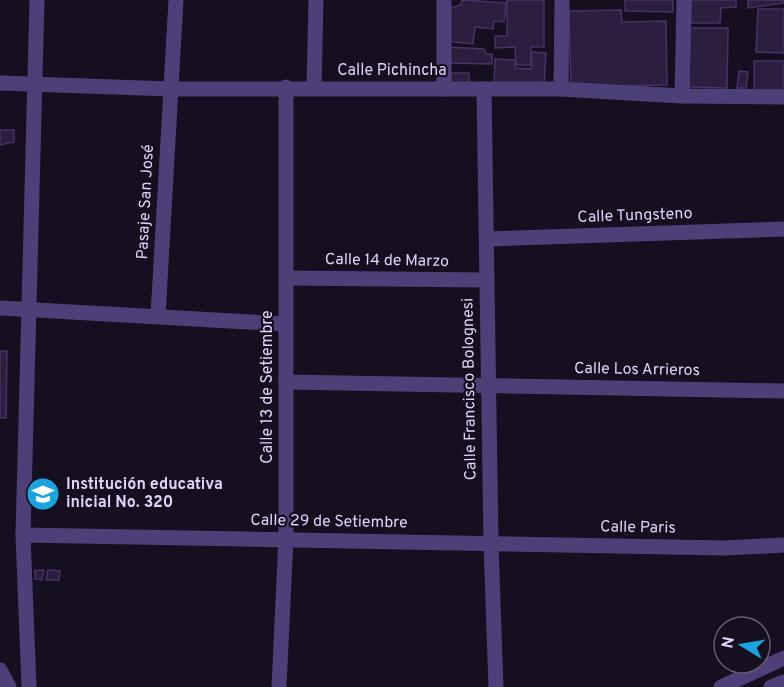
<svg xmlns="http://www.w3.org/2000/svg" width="784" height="687" viewBox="0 0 784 687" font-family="Overpass,sans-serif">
  <rect width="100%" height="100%" fill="#150f1f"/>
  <g fill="#2b1e3e" stroke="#473267" stroke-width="1.5">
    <polygon points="462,0 506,3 504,22 494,21 493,29 475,27 473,44 447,41 451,8 461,5"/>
    <polygon points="507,0 544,0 544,47 531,47 531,65 516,65 515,47 495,48 495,36 507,36"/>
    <polygon points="625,0 673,0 673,12 625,11"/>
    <polygon points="691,0 736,0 736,7 721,8 720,23 691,23"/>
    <polygon points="748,0 784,0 784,3 748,8"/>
    <polygon points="758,9 784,9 784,53 756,52"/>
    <polygon points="621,10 622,22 666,21 667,85 571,87 569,11"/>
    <polygon points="690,28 728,28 727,88 689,87"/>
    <polygon points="448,47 484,49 486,54 492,54 492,64 447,63"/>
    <polygon points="532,52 546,53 544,86 494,83 495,59 515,60 515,68 531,69"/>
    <polygon points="754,61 784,61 784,90 754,91"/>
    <polygon points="739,71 748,72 746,88 737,88"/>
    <polygon points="448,73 469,73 469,84 449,84"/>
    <polygon points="0,130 14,130 14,142 0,145"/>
    <polygon points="0,351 7,351 6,418 0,418"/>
    <polygon points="35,570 44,570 42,580 35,579"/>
    <polygon points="48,570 60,571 59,580 46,580"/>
  </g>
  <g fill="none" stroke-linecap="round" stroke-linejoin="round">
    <g stroke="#4d4079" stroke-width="15">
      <polyline points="444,0 444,89"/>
      <polyline points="0,83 171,89 561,89 682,96 784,97"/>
      <polyline points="314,88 316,0"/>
      <polyline points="484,89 491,544 496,687"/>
      <polyline points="561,89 562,0"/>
      <polyline points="682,96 684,0"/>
      <polyline points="487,239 784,229"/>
      <polyline points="287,278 486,280"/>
      <polyline points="0,308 285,324"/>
      <polyline points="158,316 176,0"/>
      <polyline points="286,382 784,391"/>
      <polyline points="23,535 725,548 784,545"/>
      <polyline points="0,670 9,687"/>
      <polyline points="29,687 23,535 37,0"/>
      <polyline points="279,687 286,538 286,87"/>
      <polyline points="721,687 784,658"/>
      <polyline points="771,687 784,682"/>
    </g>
  </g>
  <defs>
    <g id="school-disc" transform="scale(1.725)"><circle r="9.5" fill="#1aa4df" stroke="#150f1f"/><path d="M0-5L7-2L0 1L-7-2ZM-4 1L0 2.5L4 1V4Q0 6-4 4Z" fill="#fff"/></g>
  </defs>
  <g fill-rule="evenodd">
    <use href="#school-disc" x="43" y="494"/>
  </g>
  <g text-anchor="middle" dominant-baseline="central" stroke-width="4.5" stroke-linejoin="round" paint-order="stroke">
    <g font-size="16" fill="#dfd3fa" stroke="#150f1f">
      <text x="392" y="71">Calle Pichincha</text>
      <text transform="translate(146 202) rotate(-87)">Pasaje San José</text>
      <text transform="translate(635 216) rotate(-2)">Calle Tungsteno</text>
      <text transform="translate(387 261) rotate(1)">Calle 14 de Marzo</text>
      <text transform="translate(637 370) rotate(1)">Calle Los Arrieros</text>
      <text transform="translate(268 387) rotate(-90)">Calle 13 de Setiembre</text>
      <text transform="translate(470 389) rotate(-91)">Calle Francisco Bolognesi</text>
      <text transform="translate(329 522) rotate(1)">Calle 29 de Setiembre</text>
      <text transform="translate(638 528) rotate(1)">Calle Paris</text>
    </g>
    <g font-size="16" font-weight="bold" fill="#dfd3fa" stroke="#150f1f" text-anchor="start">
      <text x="66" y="485">Institución educativa<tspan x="66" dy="18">inicial No. 320</tspan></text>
    </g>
  </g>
  <g transform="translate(742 645) rotate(281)"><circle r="28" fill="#150f1f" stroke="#665d77" stroke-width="1.5"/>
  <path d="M0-4.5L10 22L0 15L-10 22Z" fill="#1aa4df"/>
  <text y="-9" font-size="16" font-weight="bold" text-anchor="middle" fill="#dfd3fa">N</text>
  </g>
</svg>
